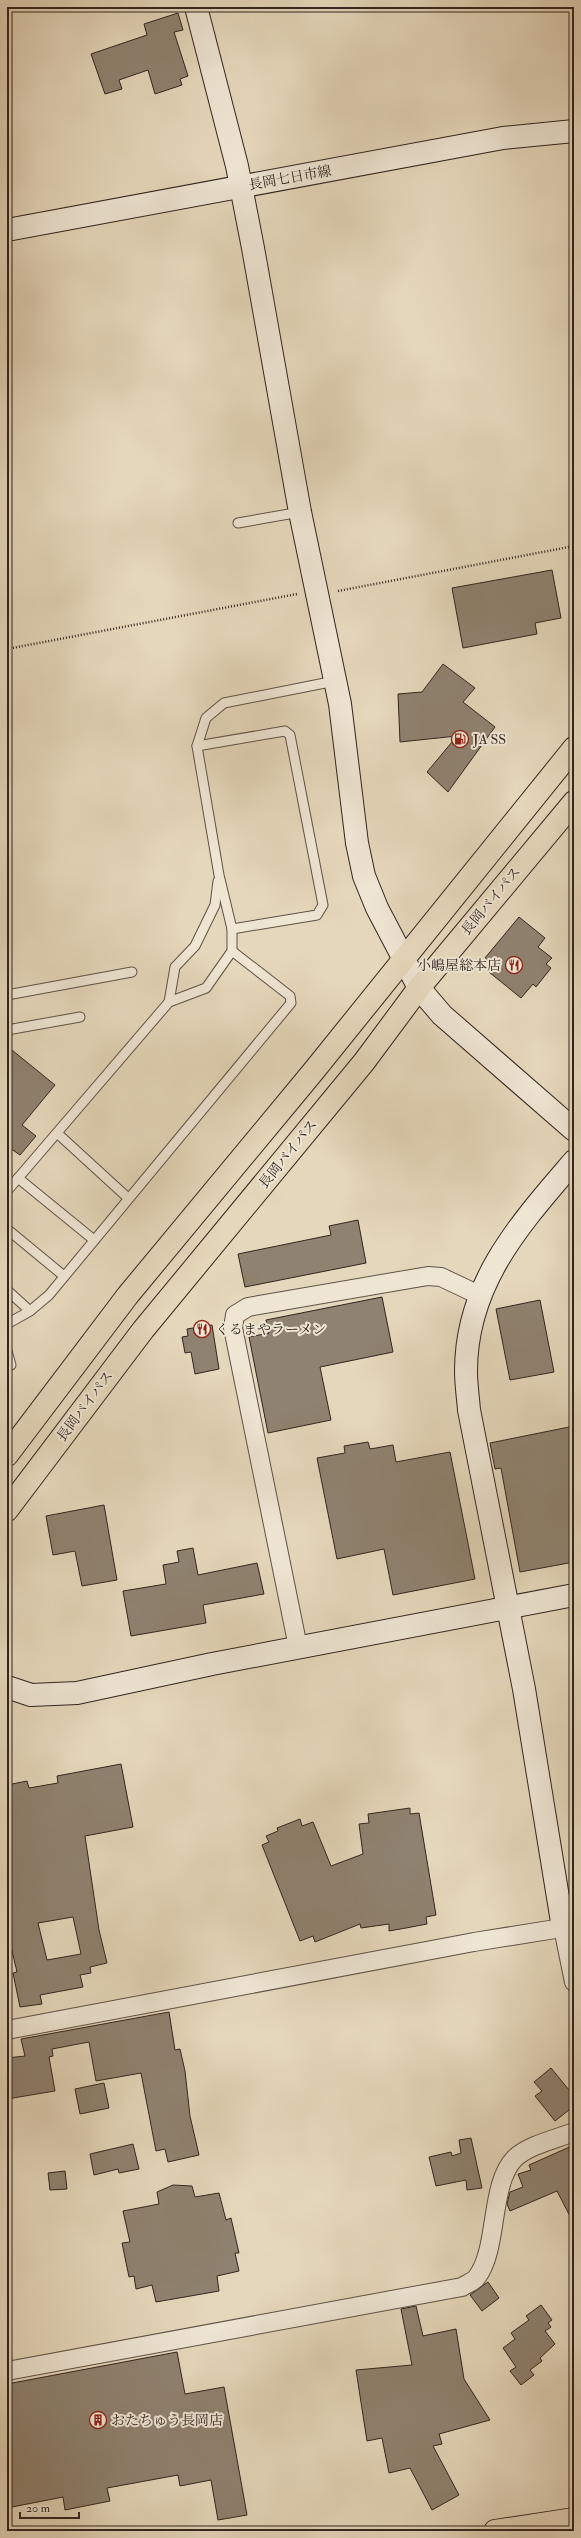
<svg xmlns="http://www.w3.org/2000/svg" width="581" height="2538" viewBox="0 0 581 2538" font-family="'IM FELL Double Pica','Noto Serif JP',serif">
  <rect width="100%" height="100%" fill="#e5d7bb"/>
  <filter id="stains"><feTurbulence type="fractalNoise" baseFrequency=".005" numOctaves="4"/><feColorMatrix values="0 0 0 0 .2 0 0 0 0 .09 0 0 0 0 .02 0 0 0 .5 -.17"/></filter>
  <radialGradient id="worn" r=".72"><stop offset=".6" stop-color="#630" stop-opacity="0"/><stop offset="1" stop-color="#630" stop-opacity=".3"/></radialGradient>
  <g fill="#8f8270" stroke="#31251f" fill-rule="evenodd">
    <polygon points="178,13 183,30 174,32 188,76 180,79 182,85 155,94 148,70 119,80 122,89 105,94 91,54 147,35 144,24"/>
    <polygon points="552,570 561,618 535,623 537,634 463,648 452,588"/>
    <polygon points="443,664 475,688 463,702 495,727 448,792 427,772 457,736 400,742 398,694 422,692"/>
    <polygon points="519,917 545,938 538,947 552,958 546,964 551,968 536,987 533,984 521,998 489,972 494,966 485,958"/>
    <polygon points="7,1046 55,1085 22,1125 36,1136 20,1155 7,1146"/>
    <polygon points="358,1220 366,1263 245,1287 238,1254 331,1235 329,1226"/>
    <polygon points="382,1297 393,1352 320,1367 331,1420 268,1433 249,1337 269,1333 266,1320"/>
    <polygon points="540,1300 554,1372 510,1380 496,1309"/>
    <polygon points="212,1325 219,1369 195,1374 191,1352 185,1353 182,1337 188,1336 187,1329"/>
    <polygon points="574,1426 574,1562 520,1572 501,1468 495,1469 490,1443"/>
    <polygon points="368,1442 370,1449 393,1445 396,1462 450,1452 475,1579 393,1595 384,1549 337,1559 317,1458 345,1453 344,1446"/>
    <polygon points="104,1505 117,1580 82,1586 75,1551 53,1555 46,1516"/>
    <polygon points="193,1548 198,1575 257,1563 264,1594 203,1605 206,1623 131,1636 123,1591 166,1584 163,1565 179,1562 177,1551"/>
    <path d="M121 1764 133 1827 85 1836 99 1930 107 1963 90 1967 91 1973 80 1975 83 1987 40 1995 42 2004 20 2007 13 1973 17 1972 7 1930V1785L27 1781 29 1788 58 1783 57 1776ZM73 1917 81 1954 47 1960 38 1923Z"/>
    <polygon points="410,1808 410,1814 419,1813 436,1915 426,1917 427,1924 406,1928 389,1931 389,1924 361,1928 360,1924 315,1942 313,1936 300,1941 262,1845 269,1842 266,1836 278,1831 277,1828 300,1819 302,1826 313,1822 331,1866 363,1854 359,1824 369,1823 368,1814"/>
    <polygon points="169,2012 175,2050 180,2049 185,2071 190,2116 199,2155 168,2162 165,2149 156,2151 141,2073 96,2081 89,2042 52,2049 53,2056 49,2057 55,2091 7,2099 7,2058 25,2056 21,2039"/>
    <polygon points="551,2068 574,2096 574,2106 555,2121 535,2096 542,2091 534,2082"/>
    <polygon points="104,2083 109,2108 80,2114 75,2089"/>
    <polygon points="471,2138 482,2188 467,2190 466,2180 436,2186 429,2157 451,2152 452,2156 461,2153 459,2140"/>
    <polygon points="133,2144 139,2169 119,2173 118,2169 94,2175 90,2154"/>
    <polygon points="574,2145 574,2224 557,2191 510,2211 507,2204 510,2192 523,2187 518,2174 531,2170 529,2165"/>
    <polygon points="65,2171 67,2189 50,2190 48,2173"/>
    <polygon points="173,2185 192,2186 195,2197 219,2193 226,2220 231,2218 239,2253 235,2253 239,2271 217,2276 219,2291 156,2302 152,2285 136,2289 134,2276 129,2277 122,2243 130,2242 123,2211 159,2204 157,2192"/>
    <polygon points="488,2282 499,2298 482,2311 470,2295"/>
    <polygon points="541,2305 552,2320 548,2323 551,2327 545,2331 555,2344 540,2358 542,2361 530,2370 534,2375 521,2385 510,2371 516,2367 503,2348 515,2339 511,2333 529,2320 526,2316"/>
    <polygon points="416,2306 423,2336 456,2329 464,2379 490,2420 439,2434 442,2444 433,2446 459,2495 432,2510 410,2468 389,2473 382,2438 367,2441 356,2370 412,2365 401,2309"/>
    <polygon points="177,2352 185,2394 224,2387 247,2515 218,2520 211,2480 180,2486 178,2475 107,2488 110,2501 65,2510 63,2497 7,2508 7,2384"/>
  </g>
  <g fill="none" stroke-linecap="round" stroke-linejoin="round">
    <g stroke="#5e5246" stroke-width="11">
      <g id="lane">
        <polyline points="238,523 300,512"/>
        <polyline points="197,746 285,731 290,735 323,905 317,915 232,929"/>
        <polyline points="7,995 132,972"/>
        <polyline points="169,1002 175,967 195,946 215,905 218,881"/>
        <polyline points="7,1030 80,1017"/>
        <polyline points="57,1133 128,1198"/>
        <polyline points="18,1178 94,1240"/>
        <polyline points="7,1191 169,1002 206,988 232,951 232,929 219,875 197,746 206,718 224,703 335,681"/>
        <polyline points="7,1229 64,1276"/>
        <polyline points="7,1290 30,1311"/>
        <polyline points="7,1324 30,1311 49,1295 291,1003 290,996 232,951"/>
        <polyline points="7,1351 11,1365 7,1366"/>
      </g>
    </g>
    <g stroke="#5e5246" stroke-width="20">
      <g id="street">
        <polyline points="298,1647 233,1328 235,1315 248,1307 428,1276 441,1277 479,1295"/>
        <polyline points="563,1928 574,1982"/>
        <polyline points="7,2030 474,1942 574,1926"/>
        <path d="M7 2371 462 2287C466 2284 474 2282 477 2277 499 2248 489 2184 515 2158 529 2145 556 2139 574 2132"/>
      </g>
    </g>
    <g stroke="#31251f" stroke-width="24">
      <g id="secondary">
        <polyline points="196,7 237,166 253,248 300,512 340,704 357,843 364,876 377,908 419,988 442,1015 574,1130"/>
        <polyline points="7,230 503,138 574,131"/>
        <polyline points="7,1687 31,1695 77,1693 212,1664 574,1595"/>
        <path d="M563 1928 524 1689 469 1410C468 1397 466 1384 466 1371 466 1283 520 1224 574 1161"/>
      </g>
    </g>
    <g stroke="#31251f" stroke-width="24">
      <g id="highway">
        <polyline points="7,1455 128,1295 312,1073 574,748"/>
        <polyline points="7,1510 143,1330 364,1062 419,988 574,802"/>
        <polyline points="495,2531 574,2519"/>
      </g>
    </g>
    <g stroke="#31251f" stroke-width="2.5" stroke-dasharray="1 2" stroke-linecap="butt">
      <polyline points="338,591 574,546"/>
      <polyline points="7,649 297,594"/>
    </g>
    <use href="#lane" stroke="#eee5d3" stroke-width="9"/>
    <use href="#street" stroke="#eee5d3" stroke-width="18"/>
    <use href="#secondary" stroke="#eee5d3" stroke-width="22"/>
    <use href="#highway" stroke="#e5d7bb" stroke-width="22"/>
  </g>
  <defs>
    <g id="fuel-ring" transform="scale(0.9)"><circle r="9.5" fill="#eee5d3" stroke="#8f2418" stroke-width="1.5"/><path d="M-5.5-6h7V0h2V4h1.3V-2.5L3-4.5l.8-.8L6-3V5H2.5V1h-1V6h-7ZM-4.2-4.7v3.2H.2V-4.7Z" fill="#8f2418"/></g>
    <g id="restaurant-ring" transform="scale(0.9)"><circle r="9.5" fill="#eee5d3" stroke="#8f2418" stroke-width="1.5"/><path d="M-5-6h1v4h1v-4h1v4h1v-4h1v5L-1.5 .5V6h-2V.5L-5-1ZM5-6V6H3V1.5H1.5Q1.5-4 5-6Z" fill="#8f2418"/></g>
    <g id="building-ring" transform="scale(0.9)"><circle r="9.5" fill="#eee5d3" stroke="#8f2418" stroke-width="1.5"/><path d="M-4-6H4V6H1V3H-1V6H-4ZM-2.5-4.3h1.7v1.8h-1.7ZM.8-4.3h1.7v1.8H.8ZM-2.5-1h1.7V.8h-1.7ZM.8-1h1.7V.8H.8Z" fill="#8f2418"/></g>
  </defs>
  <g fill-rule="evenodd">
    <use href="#fuel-ring" x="460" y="739"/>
    <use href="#restaurant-ring" x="514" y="965"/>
    <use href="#restaurant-ring" x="202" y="1329"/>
    <use href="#building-ring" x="98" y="2420"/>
  </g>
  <g text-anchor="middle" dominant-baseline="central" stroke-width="4" stroke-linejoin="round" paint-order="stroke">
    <g font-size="14" fill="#31251f" stroke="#eee5d3">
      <text transform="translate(290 178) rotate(-10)">長岡七日市線</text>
      <text transform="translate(491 901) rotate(-50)">長岡バイパス</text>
      <text transform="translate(288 1154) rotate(-51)">長岡バイパス</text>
      <text transform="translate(85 1406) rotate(-53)">長岡バイパス</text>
    </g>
    <g font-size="14" fill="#31251f" stroke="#eee5d3" text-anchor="start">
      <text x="473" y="739">JA SS</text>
      <text x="501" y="965" text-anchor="end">小嶋屋総本店</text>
      <text x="215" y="1329">くるまやラーメン</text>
      <text x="111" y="2420">おたちゅう長岡店</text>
    </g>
  </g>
  <rect width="581" height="2538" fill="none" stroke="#e5d7bb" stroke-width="24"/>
  <rect x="8" y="8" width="565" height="2522" fill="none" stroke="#31251f" stroke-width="2"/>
  <rect x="12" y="12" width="557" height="2514" fill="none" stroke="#31251f"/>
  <path d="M20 2512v6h59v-6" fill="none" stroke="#31251f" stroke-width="2"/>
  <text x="26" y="2512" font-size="12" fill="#31251f" stroke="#eee5d3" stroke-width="3" paint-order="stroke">20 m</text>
  <rect width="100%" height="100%" filter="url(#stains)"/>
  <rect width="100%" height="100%" fill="url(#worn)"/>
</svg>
